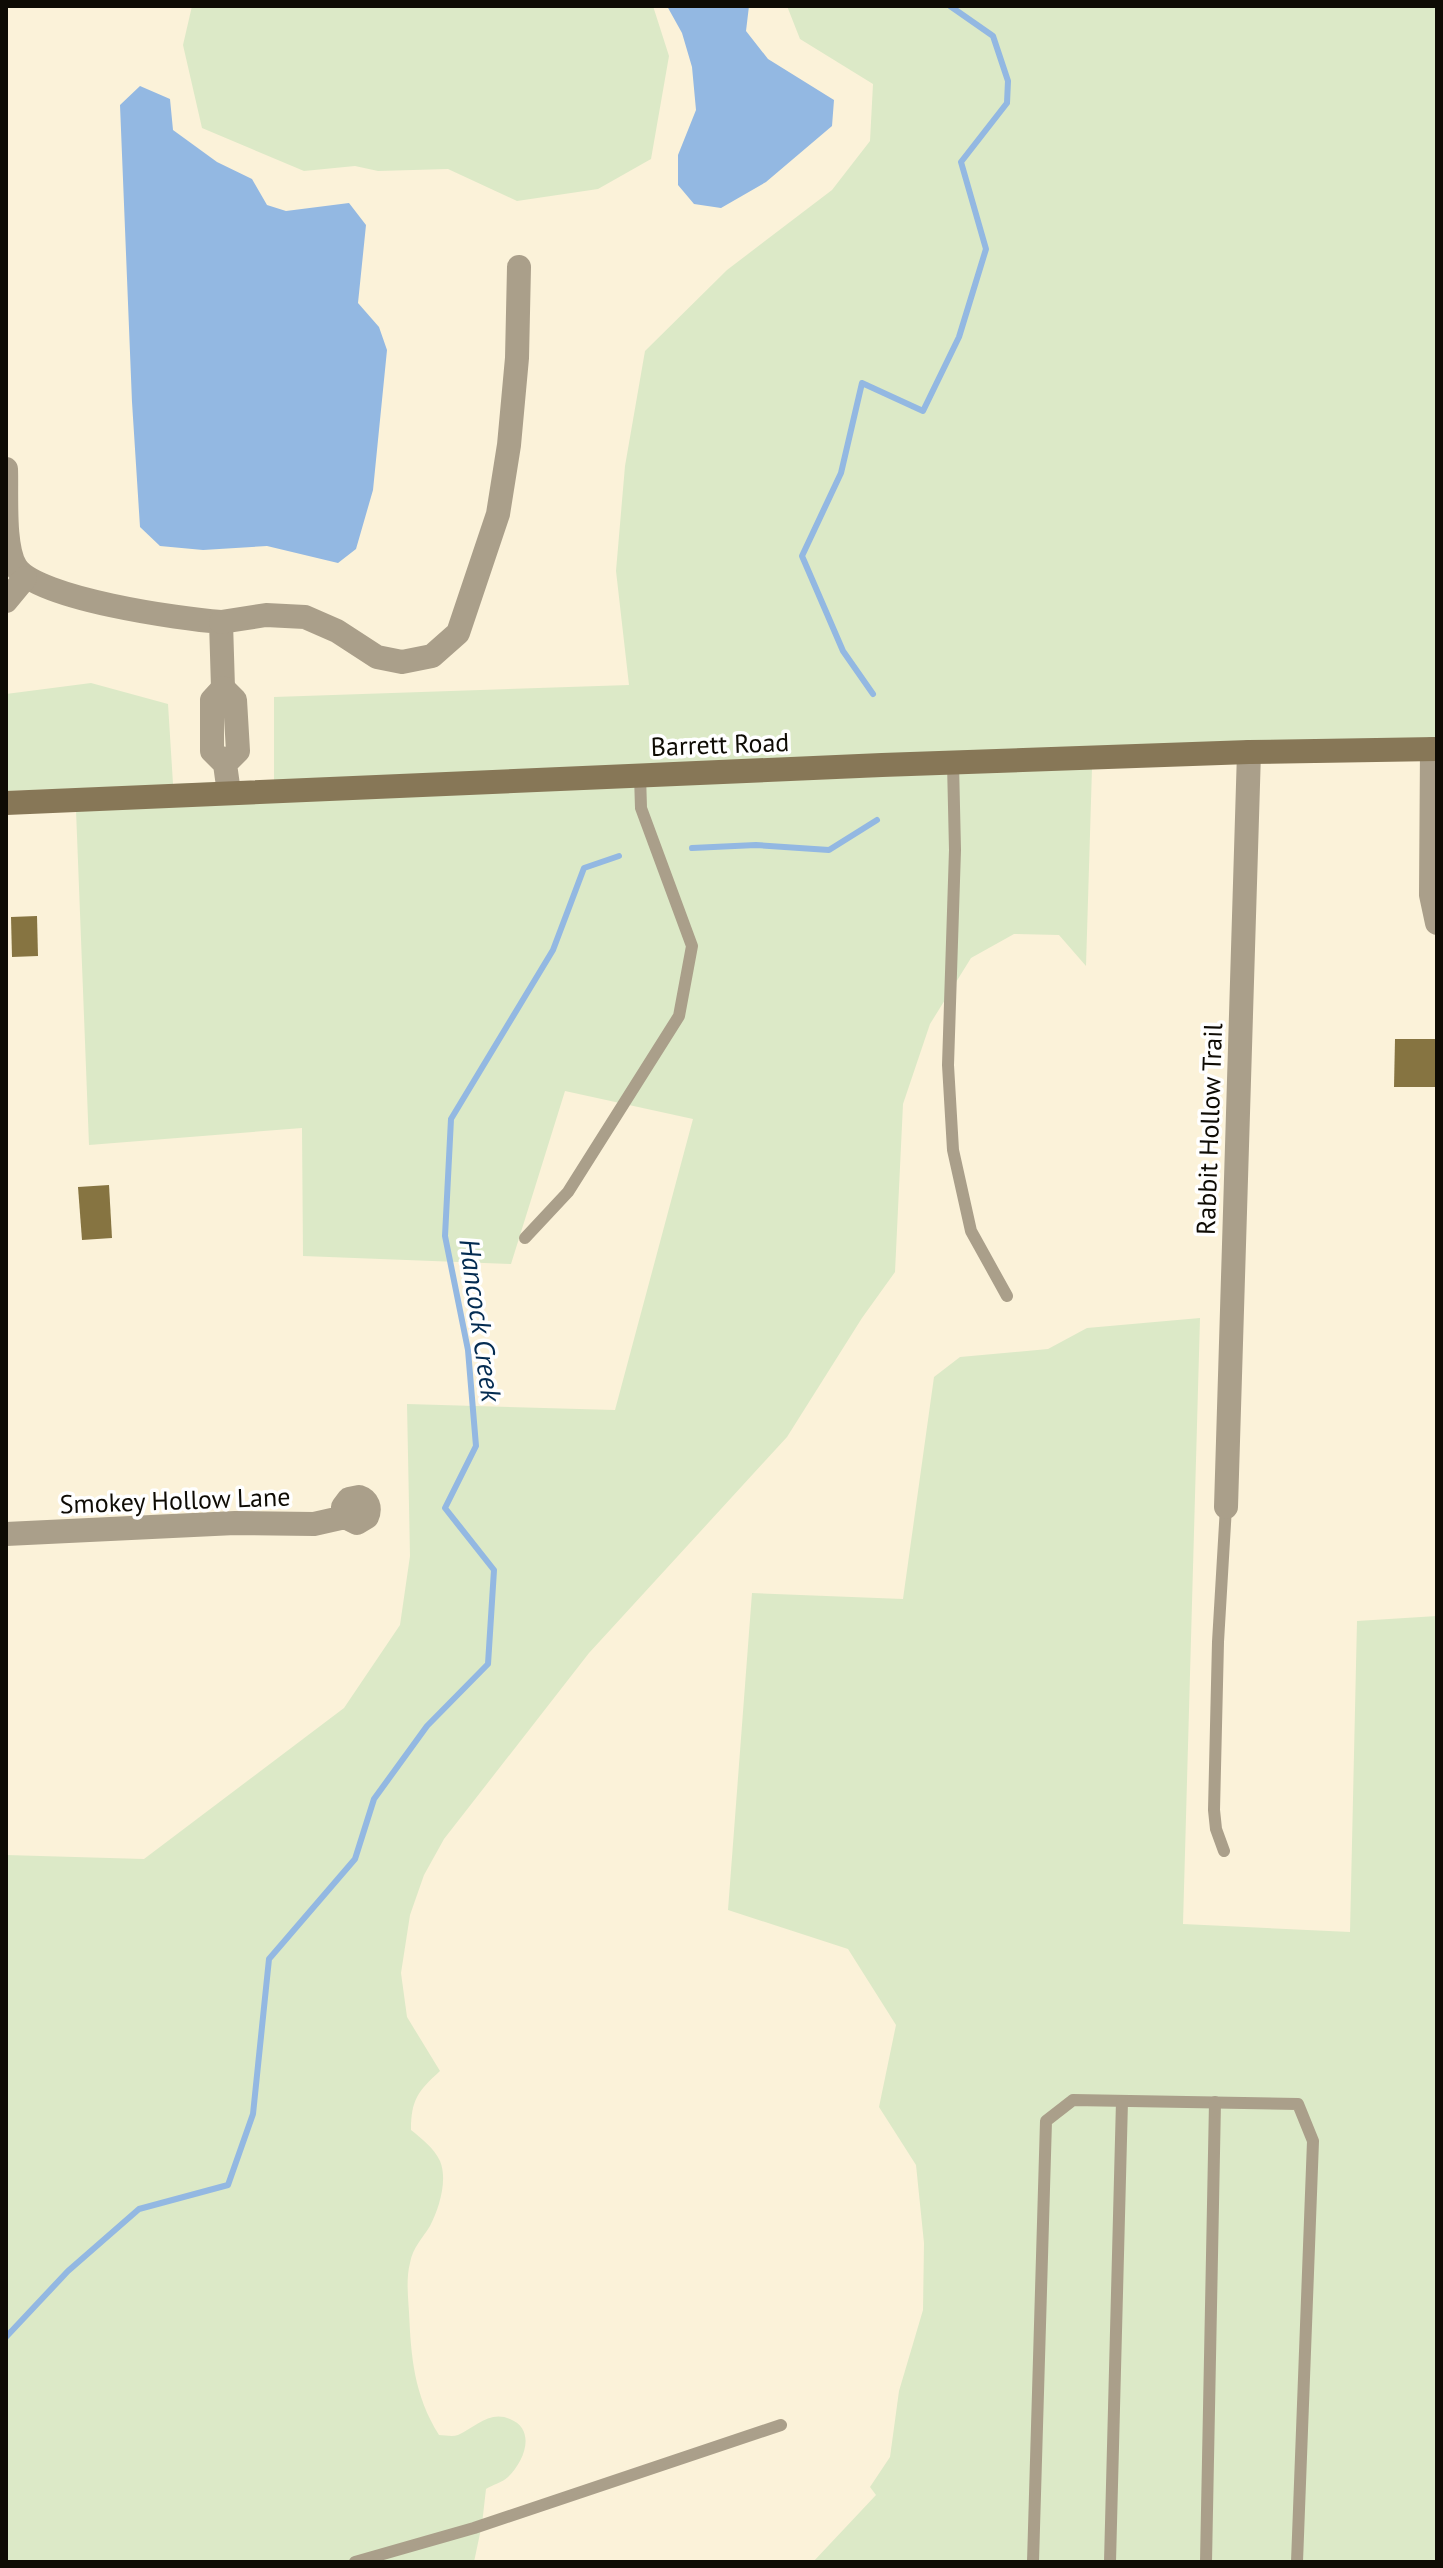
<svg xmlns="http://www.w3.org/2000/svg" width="1443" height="2568" viewBox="0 0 1443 2568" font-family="'PT Sans',sans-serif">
  <rect width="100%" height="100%" fill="#fbf2d9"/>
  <g fill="#dce9c7">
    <polygon points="192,6 653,6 669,56 651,159 598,189 517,201 448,169 378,171 355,166 304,171 202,128 183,45"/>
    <polygon points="787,6 1437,6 1437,738 6,791 6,694 91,683 168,704 173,784 274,780 274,697 629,685 616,571 625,466 645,351 727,270 832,190 870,141 873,84 800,39"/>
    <path d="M1092 768 1086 966 1059 935 1014 934 971 958 930 1024 903 1104 895 1272 862 1318 787 1437 589 1653 444 1839 424 1875 410 1915 401 1973 407 2017 440 2071C418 2091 411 2100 411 2130 421 2138 434 2148 440 2161 448 2180 439 2209 430 2226 422 2239 413 2247 410 2263 406 2278 408 2296 409 2312 411 2357 414 2395 439 2435 445 2435 452 2437 458 2435 475 2427 490 2410 510 2419 537 2430 524 2462 508 2477 503 2482 492 2485 486 2489L482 2524 474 2562H6V1855L144 1859 344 1708 400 1625 410 1556 407 1404 615 1410 693 1119 565 1091 511 1264 303 1256 302 1128 89 1145 76 810Z"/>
    <polygon points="1200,1318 1183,1924 1350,1932 1357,1621 1437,1616 1437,2562 813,2562 876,2495 870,2487 890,2457 899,2391 923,2310 924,2243 916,2165 879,2107 896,2025 848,1949 728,1910 752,1593 903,1599 934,1377 960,1357 1048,1349 1087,1328"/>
  </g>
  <g fill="#93b8e2">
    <polygon points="667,6 749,6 746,31 768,59 834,100 832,126 766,182 721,208 694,204 678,185 678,155 696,110 692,67 682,33"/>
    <polygon points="140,86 170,99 173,130 217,162 252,179 267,205 286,211 349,203 366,225 358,303 379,327 387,350 373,490 356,549 338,563 267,546 203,550 160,546 140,527 132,402 120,105"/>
  </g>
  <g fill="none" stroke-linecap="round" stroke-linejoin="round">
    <g stroke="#93b8e2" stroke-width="6">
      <polyline points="873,694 843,651 802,556 841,473 862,383 923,411 959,337 986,249 961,162 1007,103 1008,81 993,36 950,6"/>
      <polyline points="692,848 756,845 829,850 877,820"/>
      <polyline points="6,2337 68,2271 139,2209 228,2185 253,2114 269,1959 355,1859 374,1799 427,1726 488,1664 494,1570 445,1508 476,1446 468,1350 445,1236 451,1119 553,950 584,868 619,856"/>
    </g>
  </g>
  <g fill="#867441">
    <polygon points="37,916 38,956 12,957 11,917"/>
    <polygon points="1395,1039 1437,1039 1437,1087 1394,1087"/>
    <polygon points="109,1185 112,1238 82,1240 78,1187"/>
  </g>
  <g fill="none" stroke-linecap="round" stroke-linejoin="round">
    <g stroke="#aa9f8a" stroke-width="12">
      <polyline points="953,763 955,850 948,1065 953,1150 971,1231 1007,1296"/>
      <polyline points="525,1238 568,1192 679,1016 692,946 641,808 640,775"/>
      <polyline points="1224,1851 1216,1829 1214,1810 1218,1642 1226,1507"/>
      <polyline points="355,2562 474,2528 781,2425"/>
      <polyline points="1033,2562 1046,2121 1073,2100 1298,2104 1313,2141 1297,2562"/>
      <polyline points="1110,2562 1122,2101"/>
      <polyline points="1206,2562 1215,2102"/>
    </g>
    <g stroke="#aa9f8a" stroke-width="24">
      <path d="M6 469C7 494 3 547 16 567 37 599 181 619 221 622L223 688"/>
      <polyline points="6,601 25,578"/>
      <polyline points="221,622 266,615 305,617 337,631 377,657 402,662 432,656 458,633 498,514 509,445 517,358 519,267"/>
      <polyline points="1432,749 1431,895 1437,923"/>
      <polyline points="225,764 238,751 235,700 223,688 212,700 212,751 225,764 229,793"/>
      <polyline points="1226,1507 1249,752"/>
      <path d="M6 1534 235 1523 314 1524 345 1517 357 1523 367 1517C371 1508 368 1500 359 1497L349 1499 343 1507 345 1517"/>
    </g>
    <polyline stroke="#877757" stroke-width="24" points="6,803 882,765 1249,752 1437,749"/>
  </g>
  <g text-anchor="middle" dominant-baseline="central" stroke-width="7" stroke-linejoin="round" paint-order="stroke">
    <g font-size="26" fill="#0e0b04" stroke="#fff">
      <text transform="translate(720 744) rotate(-2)">Barrett Road</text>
      <text transform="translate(1209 1129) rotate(-88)">Rabbit Hollow Trail</text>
      <text transform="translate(175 1500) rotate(-2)">Smokey Hollow Lane</text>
    </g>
    <g font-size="28" font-style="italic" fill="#032b51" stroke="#fff">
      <text transform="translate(481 1320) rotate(82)">Hancock Creek</text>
    </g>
  </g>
  <rect width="1443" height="2568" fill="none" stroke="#0e0b04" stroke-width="16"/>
</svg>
